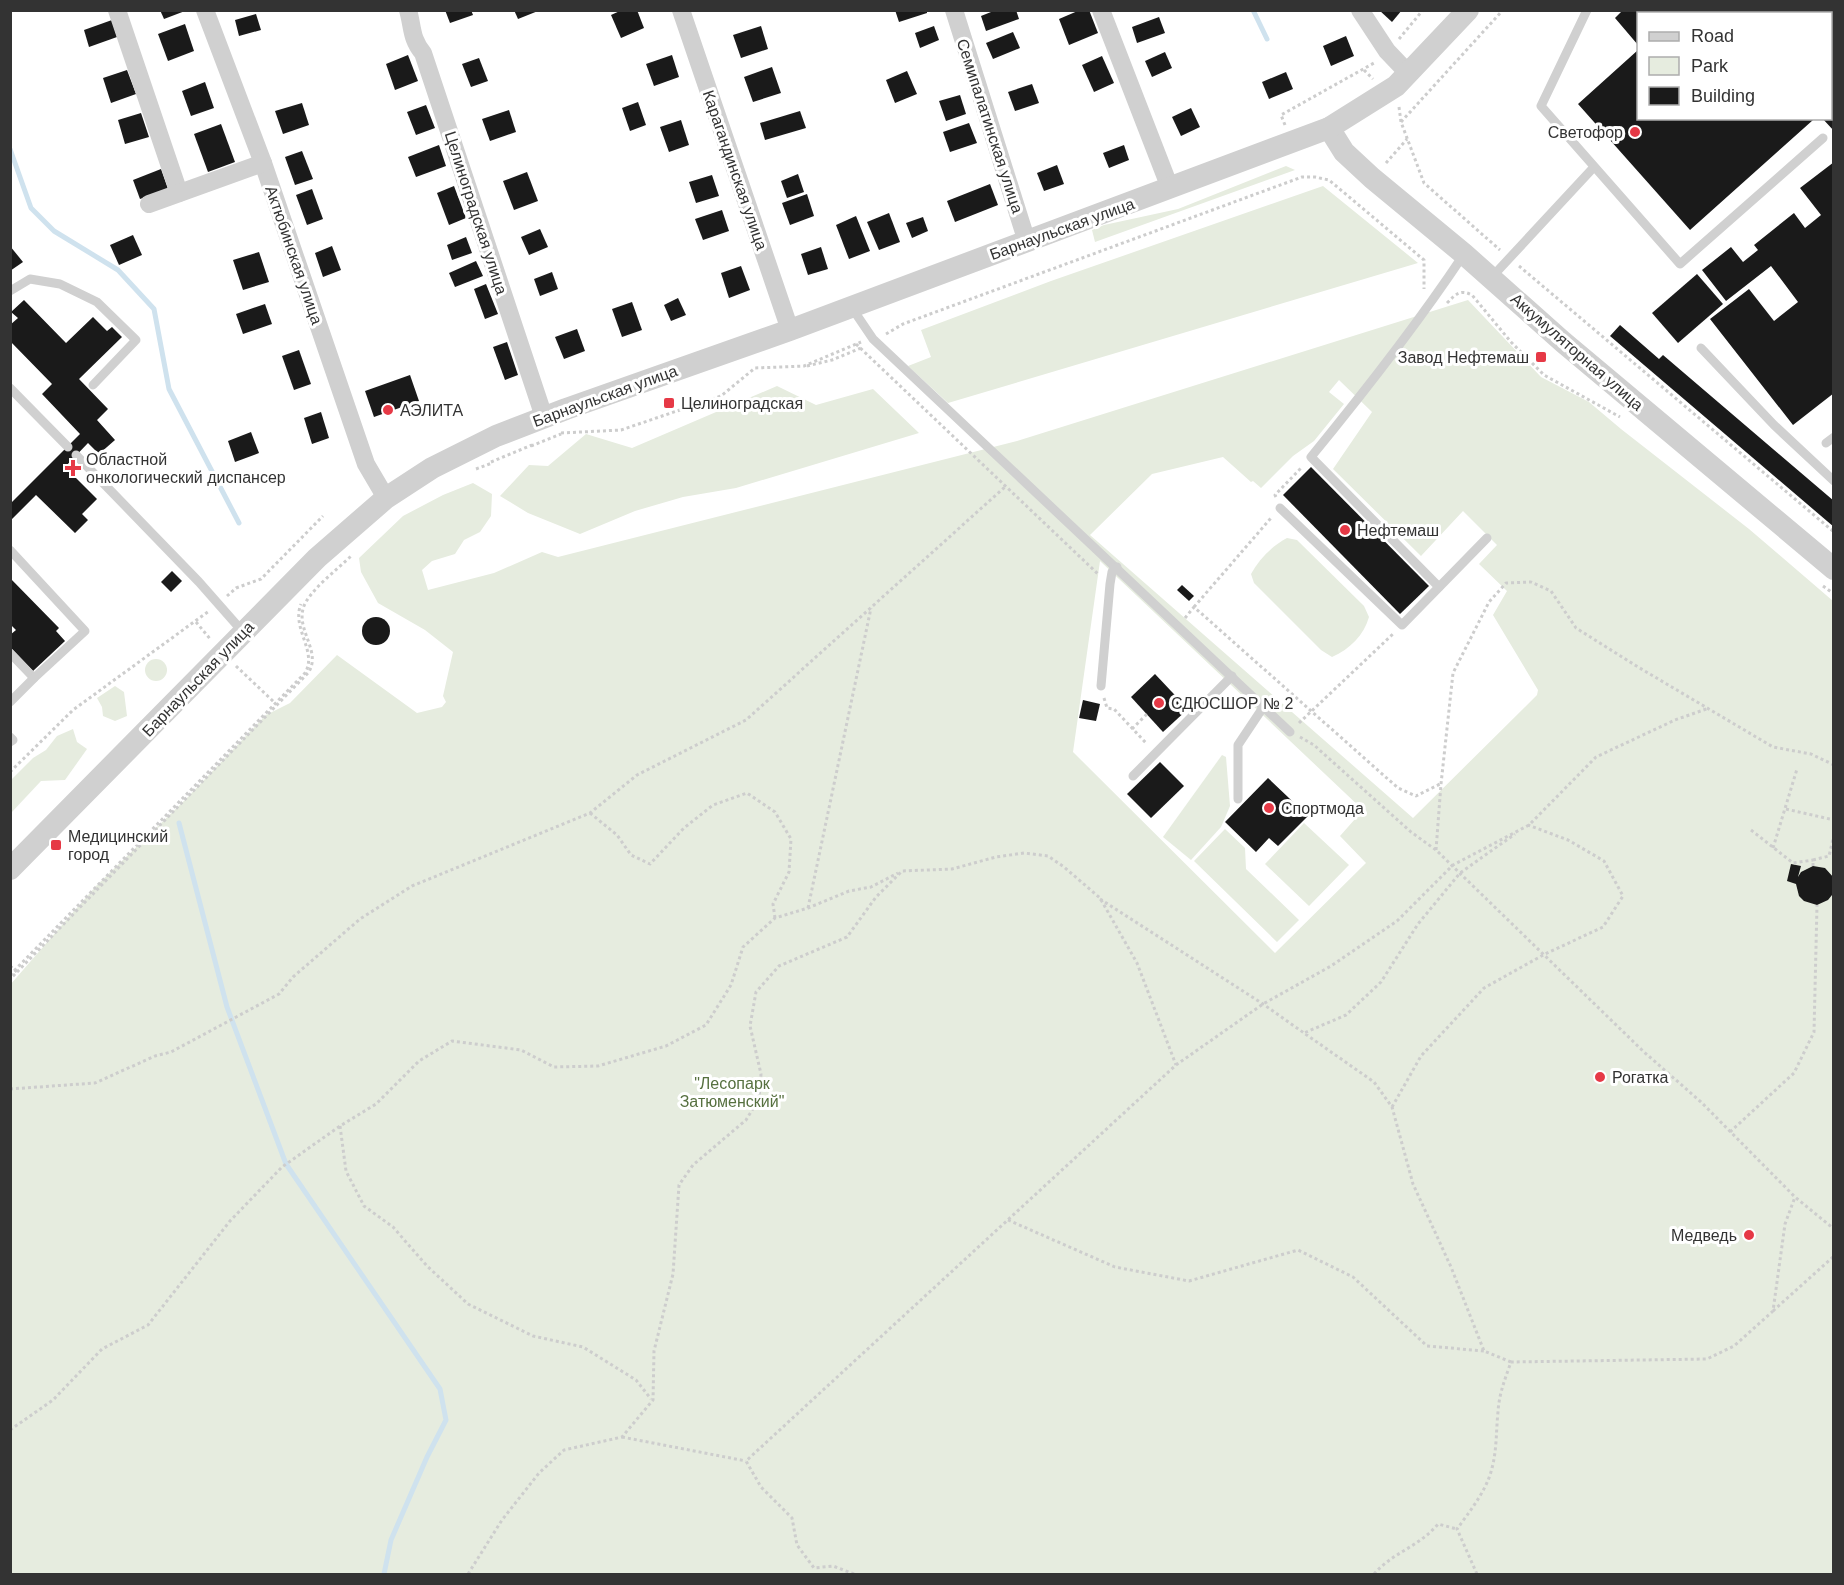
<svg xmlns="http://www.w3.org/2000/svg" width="1844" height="1585" viewBox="0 0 1844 1585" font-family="Helvetica,sans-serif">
  <rect width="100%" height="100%" fill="#fff"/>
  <g fill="#e6ecdf" fill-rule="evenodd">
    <polygon points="1286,166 1295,170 1095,242 1092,230 1104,225 1178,209"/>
    <polygon points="1323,186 1418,263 948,403 908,366 931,357 921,330 1051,281"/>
    <path d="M1468 300 1541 377 1589 402 1621 429 1749 529 1833 601V1574H11L10 985 96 886 185 800 266 715 290 703 337 655 417 713 442 707 446 702 443 696 453 652 425 630 378 603 361 572 359 558 403 516 443 495 473 483 492 494 491 516 480 532 464 540 455 554 432 561 422 570 428 590 494 573 542 552 558 557 1017 441ZM1339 380 1372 412 1333 469 1421 556 1463 511 1497 545 1479 564 1507 591 1493 615 1538 690 1537 695 1413 818 1090 535 1152 474 1223 457 1251 482 1253 481 1261 488 1293 456 1314 441 1344 404 1329 392ZM1100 561 1363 810 1340 836 1366 863 1275 953 1073 752Z"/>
    <polygon points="777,386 816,405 873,389 919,433 736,488 683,497 635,511 580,534 528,513 500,496 529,465 548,466 586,434 632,448"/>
    <path d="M1287 538 1297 540 1364 606 1369 617C1364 635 1350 649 1332 657L1321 650 1254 583 1251 574C1259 559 1272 546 1287 538Z"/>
    <circle cx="156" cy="670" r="11"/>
    <polygon points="115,686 124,692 127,716 115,721 103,716 102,707 97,698"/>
    <polygon points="73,729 77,742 87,749 65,780 41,781 11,813 11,780 33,758 46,750 57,736"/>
    <polygon points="1222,755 1226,757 1230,806 1221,827 1191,860 1163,837"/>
    <polygon points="1304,823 1349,865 1309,906 1265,864"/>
    <polygon points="1225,829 1245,848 1246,869 1299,920 1277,942 1194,861"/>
  </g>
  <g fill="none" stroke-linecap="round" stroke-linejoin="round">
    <g stroke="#cfe2ee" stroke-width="5">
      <polyline points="1253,10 1267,39"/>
      <polyline points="10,149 31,208 54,231 118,270 154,309 169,389 239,523"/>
      <polyline points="179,823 227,1007 286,1164 440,1389 446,1420 427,1457 391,1540 384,1574"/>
    </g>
  </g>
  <g fill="#1a1a1a">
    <polygon points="160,10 185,10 185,11 164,19"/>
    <polygon points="445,10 471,10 473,15 450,23"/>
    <polygon points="514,10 538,10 538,11 518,19"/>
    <polygon points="622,10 637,10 644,28 621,38 611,15"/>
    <polygon points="895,10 927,10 927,13 899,22"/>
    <polygon points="996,10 1016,10 1019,19 986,31 981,16"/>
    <polygon points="1080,10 1089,10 1098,33 1069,45 1059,19"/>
    <polygon points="1379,10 1402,10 1392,22"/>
    <polygon points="1623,10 1717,10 1719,14 1638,14 1638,45 1615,18"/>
    <polygon points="1794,10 1828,10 1830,14 1791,14"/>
    <polygon points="256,14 261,30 239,36 235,20"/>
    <polygon points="1830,14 1834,17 1834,99 1831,101 1834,103 1834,131 1822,118 1830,118"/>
    <polygon points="1159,17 1165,33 1137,43 1132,27"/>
    <polygon points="112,20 117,37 89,47 84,30"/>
    <polygon points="185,24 194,51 168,61 158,34"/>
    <polygon points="761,26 768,49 741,58 733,35"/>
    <polygon points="934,26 939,40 920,48 915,33"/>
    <polygon points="1013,32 1020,48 993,59 986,43"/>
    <polygon points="1346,36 1354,56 1331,66 1323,46"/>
    <polygon points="1638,50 1638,118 1813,120 1690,230 1578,104"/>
    <polygon points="1165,52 1172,68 1152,77 1145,61"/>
    <polygon points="408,55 418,81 395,90 386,64"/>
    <polygon points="672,55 679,77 654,86 646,64"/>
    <polygon points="1102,56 1114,83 1094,92 1082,65"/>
    <polygon points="479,58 488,81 471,87 462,64"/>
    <polygon points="772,67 781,93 753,102 744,77"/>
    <polygon points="127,70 136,94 111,103 103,78"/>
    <polygon points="907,71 917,94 895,103 886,80"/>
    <polygon points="1286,72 1293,89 1269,99 1262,82"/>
    <polygon points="205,82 214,108 191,116 182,91"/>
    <polygon points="1032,84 1039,103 1015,111 1008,92"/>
    <polygon points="960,95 966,114 946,121 939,101"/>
    <polygon points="638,102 646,125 630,131 622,108"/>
    <polygon points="302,103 309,125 283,134 275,111"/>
    <polygon points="426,105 435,128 416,135 407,112"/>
    <polygon points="1191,108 1200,127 1181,136 1172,117"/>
    <polygon points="509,110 516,132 490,141 482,119"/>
    <polygon points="800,111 806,128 765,140 760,123"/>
    <polygon points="141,113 149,137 125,144 118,120"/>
    <polygon points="681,120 689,145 669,152 660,127"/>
    <polygon points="969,123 977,143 950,152 943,132"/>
    <polygon points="221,124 235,162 208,172 194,134"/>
    <polygon points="439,145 446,166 416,177 408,157"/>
    <polygon points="1124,145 1129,160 1109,168 1103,153"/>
    <polygon points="302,151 313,179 295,185 285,157"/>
    <polygon points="1834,162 1834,393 1793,425 1710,319 1749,289 1774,321 1798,302 1771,266 1726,301 1702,270 1731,247 1743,262 1758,250 1754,245 1794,213 1805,228 1821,215 1800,188"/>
    <polygon points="1057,165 1064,184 1044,191 1037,173"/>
    <polygon points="161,169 168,189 140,199 133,180"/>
    <polygon points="527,172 538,201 514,210 503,181"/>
    <polygon points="798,174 804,192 787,198 781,181"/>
    <polygon points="712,175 719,196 696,203 689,182"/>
    <polygon points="990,184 998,205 955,222 947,201"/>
    <polygon points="454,186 466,218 449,225 437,193"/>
    <polygon points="312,189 323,219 307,225 296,195"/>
    <polygon points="807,194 814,216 790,225 782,203"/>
    <polygon points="722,210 729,231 703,240 695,219"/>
    <polygon points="889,213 900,242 879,250 867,222"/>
    <polygon points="856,216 870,251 849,259 836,225"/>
    <polygon points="923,217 928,231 912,238 906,223"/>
    <polygon points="540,229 548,247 529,255 521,237"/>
    <polygon points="133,235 142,255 119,265 110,245"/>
    <polygon points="466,237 472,253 452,260 447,245"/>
    <polygon points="10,246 23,262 10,271"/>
    <polygon points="332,246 341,270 323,277 315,253"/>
    <polygon points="821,247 828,269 808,275 801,254"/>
    <polygon points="259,252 269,282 243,290 233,260"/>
    <polygon points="476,261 483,276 455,287 449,273"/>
    <polygon points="741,266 750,290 729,298 721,273"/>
    <polygon points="552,272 558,289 540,296 534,279"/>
    <polygon points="1697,274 1723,304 1678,343 1652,313"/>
    <polygon points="486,284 498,314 485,319 474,289"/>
    <polygon points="678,298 686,315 671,321 664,305"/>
    <polygon points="24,300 66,343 93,317 107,331 112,327 122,337 79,379 108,409 97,420 115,440 99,454 88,443 65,467 97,499 82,514 88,520 75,533 36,495 10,521 10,504 80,434 42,394 52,384 10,341 10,325 18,318 11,312"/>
    <polygon points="632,302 642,330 622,337 612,309"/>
    <polygon points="265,304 272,324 243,334 236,314"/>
    <polygon points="1620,325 1659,359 1663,355 1834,501 1834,527 1610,336"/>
    <polygon points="577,329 585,351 564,359 555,337"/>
    <polygon points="507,342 518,375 505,380 493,347"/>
    <polygon points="299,350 311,384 294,390 282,356"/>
    <polygon points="410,375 419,401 374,417 365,391"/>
    <polygon points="321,412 329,438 312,444 304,418"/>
    <polygon points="251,432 259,453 235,462 228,441"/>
    <polygon points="1311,467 1429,586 1400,614 1283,495"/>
    <polygon points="172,571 182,581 171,592 161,582"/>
    <polygon points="10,578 59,628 56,631 65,641 33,671 10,647 10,635 16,630 10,624"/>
    <polygon points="1182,585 1194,596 1189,601 1177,590"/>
    <circle cx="376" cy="631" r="14"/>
    <polygon points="1155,674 1188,709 1163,732 1131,697"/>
    <polygon points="1083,700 1100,704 1096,721 1079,718"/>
    <polygon points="1160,762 1184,786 1151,818 1127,794"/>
    <polygon points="1268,778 1308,816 1278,846 1269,838 1256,852 1225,822"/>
    <polygon points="1791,864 1801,866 1798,877 1801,872 1813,866 1825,868 1834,878 1832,895 1828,900 1817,905 1804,901 1799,896 1796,884 1787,881"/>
  </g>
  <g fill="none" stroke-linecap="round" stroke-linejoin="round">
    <g stroke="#cdcdcd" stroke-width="3" stroke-dasharray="3 3" stroke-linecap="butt">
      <polyline points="1399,39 1423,10"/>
      <polyline points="1364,70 1373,79"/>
      <polyline points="1399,107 1401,122 1424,183 1500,250"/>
      <polyline points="1401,122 1503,10"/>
      <polyline points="1285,125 1281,115 1374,63"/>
      <polyline points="1386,163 1407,139"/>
      <polyline points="1519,266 1834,532"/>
      <path d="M1447 303C1456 294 1460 289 1472 295L1511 342 1544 375 1620 417"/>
      <polyline points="886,334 903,324 1302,177 1315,177 1329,180 1424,260 1424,289"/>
      <polyline points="856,344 1098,574"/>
      <polyline points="807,366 832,360 861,348"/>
      <polyline points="561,433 621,430 721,396 755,368 804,366 861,342"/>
      <polyline points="531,446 561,434"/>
      <polyline points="491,462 532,445"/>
      <polyline points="476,469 492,463"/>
      <polyline points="1276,497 1275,495 1302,467"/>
      <polyline points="1823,586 1834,594"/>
      <polyline points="227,596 236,588 261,579 323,516"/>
      <polyline points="1194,607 1271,518"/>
      <polyline points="1185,618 1194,607 1398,788 1416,796 1440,784"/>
      <polyline points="196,622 211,640"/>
      <polyline points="236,666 275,703"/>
      <polyline points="1104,698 1107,708 1114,709 1147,744"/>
      <polyline points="1299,723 1394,633"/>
      <polyline points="1132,729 1147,714"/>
      <polyline points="1300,737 1314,745 1411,832 1436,850 1644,1052 1701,1102 1795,1197 1834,1229"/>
      <polyline points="10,772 73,710 209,611"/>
      <polyline points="1786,809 1834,820"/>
      <polyline points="590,813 617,835 631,855 650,864 684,828 713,805 747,793 775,812 791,839 789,872 773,904 775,918"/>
      <polyline points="1751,830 1793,863 1813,860"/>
      <polyline points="1773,848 1797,769"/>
      <polyline points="1436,850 1441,784 1453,673 1489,602 1506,583 1531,582 1551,591 1576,628 1638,667 1773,747 1811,754 1834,765"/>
      <polyline points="1813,866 1813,860 1829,856 1834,835"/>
      <polyline points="1100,899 1263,1004 1304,1033"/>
      <polyline points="808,908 871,608"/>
      <polyline points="10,966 17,972 10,979"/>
      <path d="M17 972 308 673C322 653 297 631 303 609 307 592 338 569 351 556"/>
      <path d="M10 975 305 673C318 652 291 628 301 604"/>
      <polyline points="10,1089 95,1083 155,1056 171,1052 279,994 293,977 360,919 412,886 590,813 637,775 746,720 1006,486"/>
      <polyline points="1392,1107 1421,1056 1484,988 1545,954 1603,927 1623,896 1604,861 1568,840 1528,825"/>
      <polyline points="340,1126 346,1171 364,1206 393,1227 427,1266 468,1304 533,1336 583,1347 636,1380 651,1399"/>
      <polyline points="1730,1132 1794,1073 1814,1032 1817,905"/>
      <polyline points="1008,1220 1115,1267 1189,1281 1298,1250 1353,1277 1427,1346 1484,1351"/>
      <polyline points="1773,1311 1834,1256"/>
      <polyline points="1511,1362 1484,1351 1451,1267 1413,1184 1392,1107 1374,1082 1304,1033 1346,1015 1381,982 1418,924 1460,873 1515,834"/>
      <polyline points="10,1430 53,1400 102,1349 148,1325 230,1221 282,1167 340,1126 376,1104 419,1061 452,1041 521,1050 554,1067 598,1066 666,1046 706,1025 731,985 743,947 775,918 808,908 849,891 871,887 898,873"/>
      <polyline points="622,1437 746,1461"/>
      <polyline points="468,1574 502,1520 539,1473 564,1450 622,1437 653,1400 654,1351 673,1274 679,1185 693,1165 746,1120 759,1099 761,1074 750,1026 756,992 779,966 847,937 876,897 902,871 952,869 996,857 1024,853 1048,856 1064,867 1100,898 1137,963 1176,1065"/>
      <polyline points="854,1574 833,1566 814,1568 797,1545 792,1518 761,1487 746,1461 1176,1065 1263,1004 1331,966 1397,921 1453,865 1529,825 1596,757 1675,720 1709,708"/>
      <path d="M1374 1574C1392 1553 1420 1546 1438 1524L1457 1529"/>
      <path d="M1477 1574 1457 1529C1470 1511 1487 1490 1492 1468 1497 1449 1496 1431 1498 1412 1499 1394 1505 1379 1511 1362L1707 1359 1734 1346 1773 1311 1785 1224 1795 1197"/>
    </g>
    <g stroke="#d0d0d0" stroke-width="9">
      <polyline points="1587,10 1541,106 1680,264 1823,138"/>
      <polyline points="1746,10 1749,14"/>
      <polyline points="1771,14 1774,10"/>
      <polyline points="1491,278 1594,167"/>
      <polyline points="10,291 30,279 60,284 97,302 136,340 93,385"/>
      <polyline points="852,308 873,339 1290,732"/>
      <polyline points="1701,348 1774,425 1834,481"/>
      <polyline points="10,388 68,447"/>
      <polyline points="1826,443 1834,437"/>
      <polyline points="76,455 199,582 243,632"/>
      <polyline points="1280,508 1402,625 1487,538"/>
      <polyline points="10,550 85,631 34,678 10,653"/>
      <path d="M1439 587 1311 457C1365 391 1417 325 1464 254"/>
      <polyline points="1101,686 1110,584 1112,572 1117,567"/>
      <polyline points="10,702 34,678"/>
      <polyline points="10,737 13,740 10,742"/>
      <polyline points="1133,776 1232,676"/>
      <polyline points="1238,799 1238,745 1264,706"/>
    </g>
    <g stroke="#d0d0d0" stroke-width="18">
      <polyline points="117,10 179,193"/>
      <polyline points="205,10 263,163 366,464 386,498"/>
      <path d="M408 10C413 28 411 39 423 53L544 417"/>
      <polyline points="681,10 790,330"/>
      <polyline points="954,10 1027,242"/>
      <polyline points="1101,10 1170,188"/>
      <polyline points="1360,10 1387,51 1408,73"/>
      <polyline points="149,204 263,163"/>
    </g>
    <g stroke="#d0d0d0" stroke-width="22">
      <polyline points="1329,128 1344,152 1372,178 1464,254 1563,342 1834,569"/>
      <polyline points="10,869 317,558 386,498 432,468 496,436 566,409 790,330 1329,128 1396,86 1468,10"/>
    </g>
  </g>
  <g fill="#e63946" stroke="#fff" stroke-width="2">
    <circle cx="1635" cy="132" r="6"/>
    <rect x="1535" y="351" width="12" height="12" rx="3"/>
    <rect x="663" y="397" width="12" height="12" rx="3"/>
    <circle cx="388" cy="410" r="6"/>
    <path d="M70 459h6v6h6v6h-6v6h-6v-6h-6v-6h6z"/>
    <circle cx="1345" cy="530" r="6"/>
    <circle cx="1159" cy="703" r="6"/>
    <circle cx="1269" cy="808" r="6"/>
    <rect x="50" y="839" width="12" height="12" rx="3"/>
    <circle cx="1600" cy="1077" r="6"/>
    <circle cx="1749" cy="1235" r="6"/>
  </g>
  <g text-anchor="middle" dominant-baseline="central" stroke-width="6" stroke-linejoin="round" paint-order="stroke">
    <g font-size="16" fill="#333" stroke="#fff">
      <text transform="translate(990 126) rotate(72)">Семипалатинская улица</text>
      <text transform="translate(735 170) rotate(71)">Карагандинская улица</text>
      <text transform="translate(476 213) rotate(72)">Целиноградская улица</text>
      <text transform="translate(1062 229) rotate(-20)">Барнаульская улица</text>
      <text transform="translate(294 255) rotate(71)">Актюбинская улица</text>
      <text transform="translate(1577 352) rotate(41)">Аккумуляторная улица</text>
      <text transform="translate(605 396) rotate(-20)">Барнаульская улица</text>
      <text transform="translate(198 679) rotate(-46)">Барнаульская улица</text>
    </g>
    <g font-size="16" fill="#333" stroke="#fff" text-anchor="start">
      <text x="1623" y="132" text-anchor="end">Светофор</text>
      <text x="1529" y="357" text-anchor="end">Завод Нефтемаш</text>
      <text x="681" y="403">Целиноградская</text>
      <text x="400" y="410">АЭЛИТА</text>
      <text x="86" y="459">Областной<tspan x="86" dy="18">онкологический диспансер</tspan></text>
      <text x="1357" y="530">Нефтемаш</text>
      <text x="1171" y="703">СДЮСШОР № 2</text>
      <text x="1281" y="808">Спортмода</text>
      <text x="68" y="836">Медицинский<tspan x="68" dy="18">город</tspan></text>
      <text x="1612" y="1077">Рогатка</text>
      <text x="1737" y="1235" text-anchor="end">Медведь</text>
    </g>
    <g font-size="16" fill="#56703f" stroke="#fff">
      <text x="732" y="1083">"Лесопарк<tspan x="732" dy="18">Затюменский"</tspan></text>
    </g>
  </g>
  <rect width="1844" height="1585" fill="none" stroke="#333333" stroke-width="24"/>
  <rect x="1637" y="12" width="195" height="108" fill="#ffffff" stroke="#adadad" stroke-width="1.5"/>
  <rect x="1649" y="32" width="30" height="9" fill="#d0d0d0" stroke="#adadad" stroke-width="1.5"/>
  <text x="1691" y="42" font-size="18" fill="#333333">Road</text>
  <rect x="1649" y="57" width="30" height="18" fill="#e6ecdf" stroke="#adadad" stroke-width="1.5"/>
  <text x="1691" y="72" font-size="18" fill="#333333">Park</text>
  <rect x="1649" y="87" width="30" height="18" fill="#1a1a1a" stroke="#adadad" stroke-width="1.5"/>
  <text x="1691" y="102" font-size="18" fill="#333333">Building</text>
</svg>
